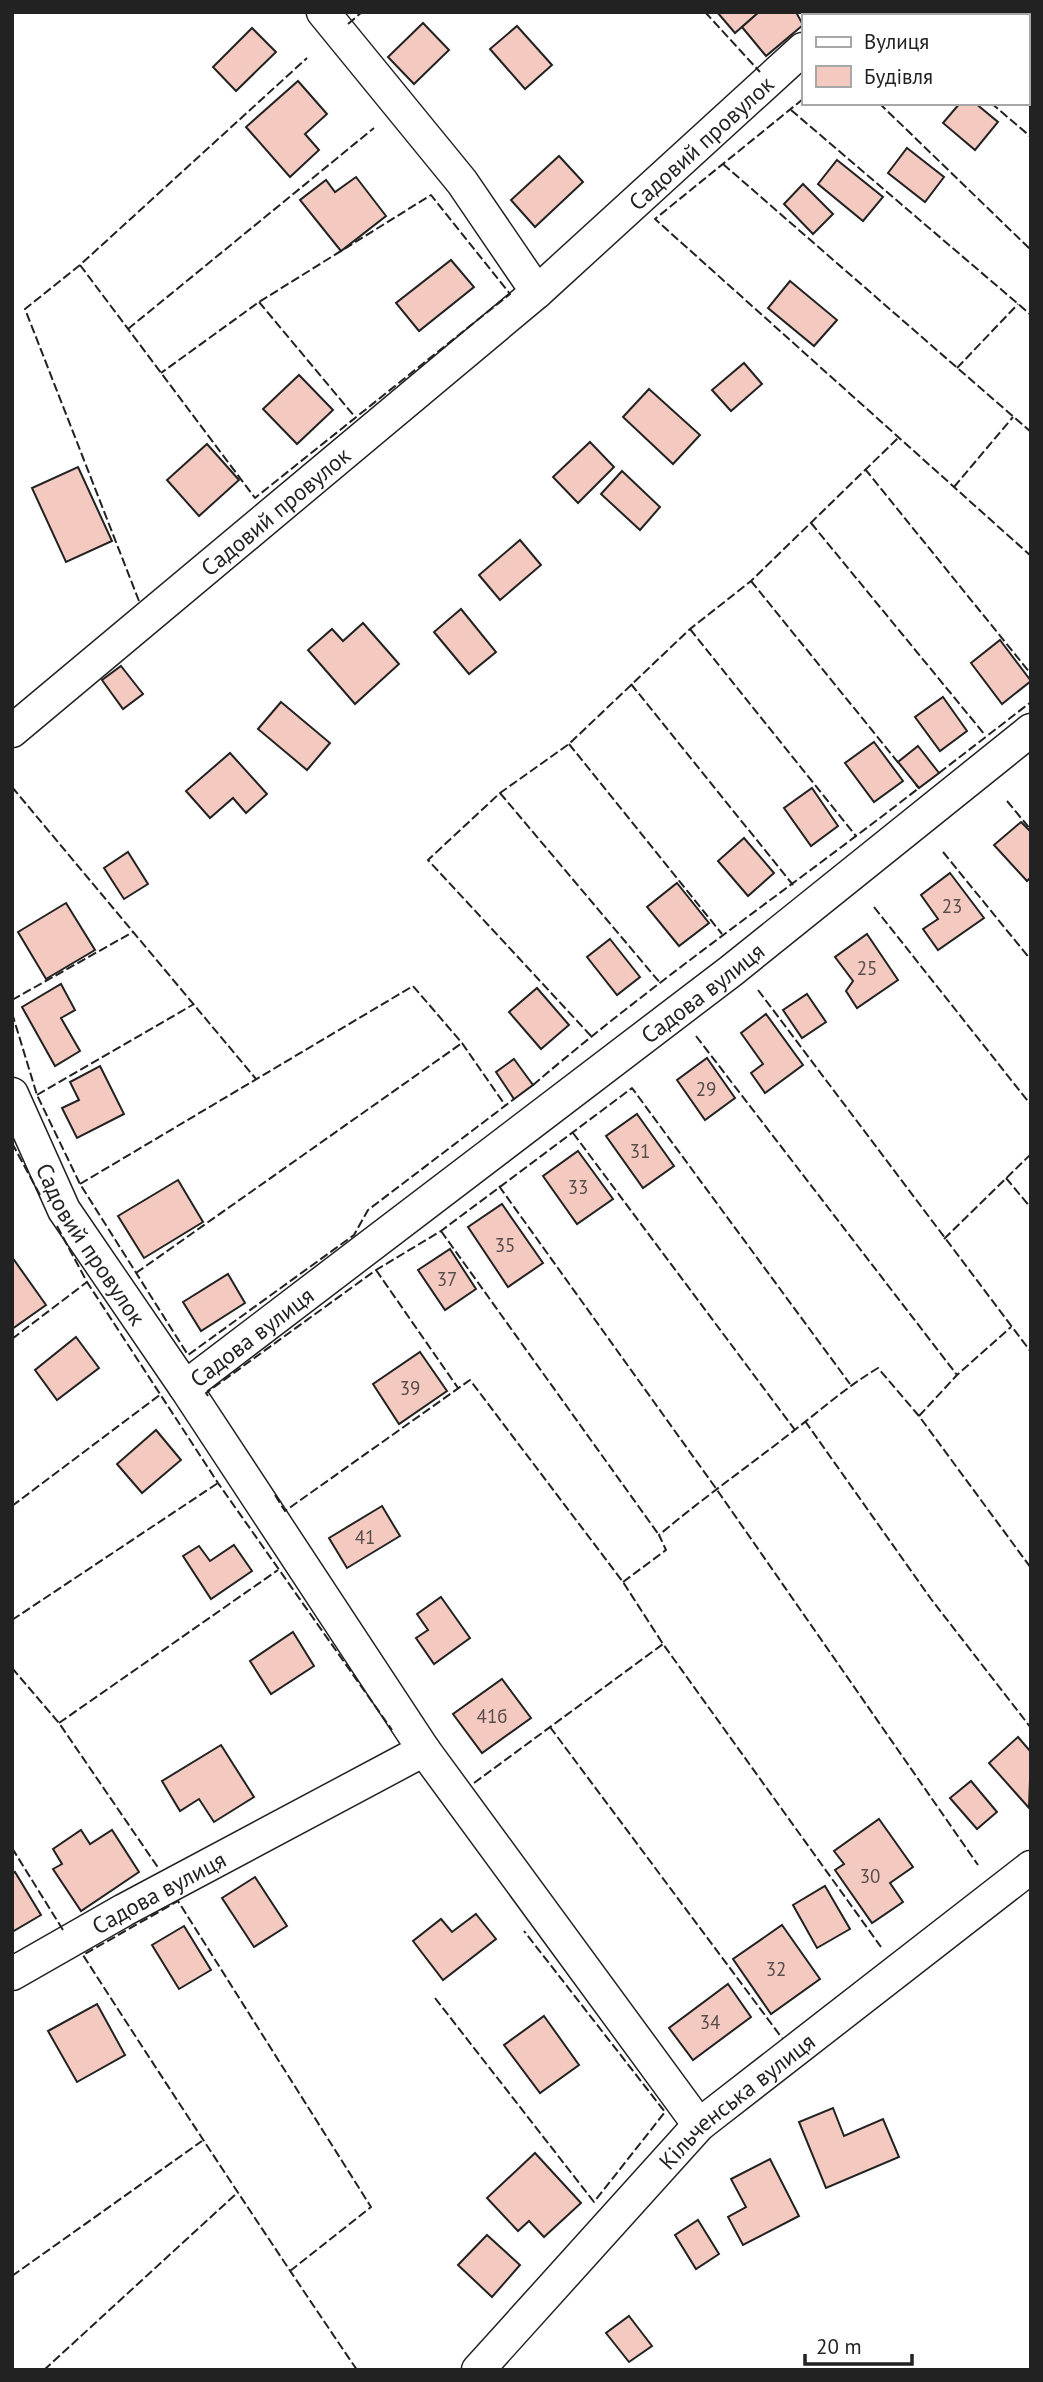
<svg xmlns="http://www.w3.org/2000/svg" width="1043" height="2382" viewBox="0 0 1043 2382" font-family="'PT Sans',sans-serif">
  <rect width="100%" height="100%" fill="#fff"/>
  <g fill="#f3c9c0" stroke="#222" stroke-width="2">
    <polygon points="717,12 759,12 735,33"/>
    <polygon points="759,12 796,12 803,25 766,56 742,27"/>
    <polygon points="1000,12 1031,12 1031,36 1027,41 1027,16 997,16"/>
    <polygon points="423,23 449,50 414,84 388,57"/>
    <polygon points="517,26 552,65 525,89 490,49"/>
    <polygon points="252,28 276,52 236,91 213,67"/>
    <polygon points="1027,45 1031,48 1031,65 1027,69"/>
    <polygon points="298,81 327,114 305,134 319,150 290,177 246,127"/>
    <polygon points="960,103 975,103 998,122 975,150 943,123"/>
    <polygon points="907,148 944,177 925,202 888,173"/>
    <polygon points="559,156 583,182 535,227 511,200"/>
    <polygon points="837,160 883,197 863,221 818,184"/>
    <polygon points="356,177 386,216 341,251 300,200 326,180 335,192"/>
    <polygon points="803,184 833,214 813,234 784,204"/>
    <polygon points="451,260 474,287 419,331 396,303"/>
    <polygon points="790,281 837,320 814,346 768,308"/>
    <polygon points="744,363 762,384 731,411 712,390"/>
    <polygon points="299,375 333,410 297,444 263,409"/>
    <polygon points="649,389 700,435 673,464 623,417"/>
    <polygon points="590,442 614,467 578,503 553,477"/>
    <polygon points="207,444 239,480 199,516 167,480"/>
    <polygon points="78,467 112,541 66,562 32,488"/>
    <polygon points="622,471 660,507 640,530 601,494"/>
    <polygon points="520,540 541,565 500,600 479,575"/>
    <polygon points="461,609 496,652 469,674 434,632"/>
    <polygon points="363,623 399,664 355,704 308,650 332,629 343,641"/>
    <polygon points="1000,640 1031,681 1002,704 971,663"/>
    <polygon points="121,666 143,694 123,709 102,680"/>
    <polygon points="943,697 967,731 940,751 915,717"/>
    <polygon points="281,702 330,743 307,770 258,729"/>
    <polygon points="874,742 903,781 874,802 845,763"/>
    <polygon points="918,746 939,773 919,788 898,762"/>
    <polygon points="230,753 267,794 246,813 233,798 210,818 186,791"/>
    <polygon points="812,788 838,826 811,846 784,808"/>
    <polygon points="1021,822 1031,832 1031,877 1027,881 994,845"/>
    <polygon points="744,838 774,873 748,896 718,861"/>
    <polygon points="128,852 148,884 124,899 104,868"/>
    <polygon points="950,873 984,918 938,950 923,929 938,919 921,895"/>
    <polygon points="677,883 709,923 679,946 647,907"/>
    <polygon points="66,903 95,950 46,979 18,932"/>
    <polygon points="867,934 898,980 857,1008 846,991 853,981 835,957"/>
    <polygon points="610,939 640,977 617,995 587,957"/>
    <polygon points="61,984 75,1010 61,1018 80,1051 55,1066 22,1007"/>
    <polygon points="537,988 569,1025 541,1049 509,1012"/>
    <polygon points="807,994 826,1022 802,1038 783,1010"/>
    <polygon points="766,1014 803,1065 765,1093 751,1073 763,1064 741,1033"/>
    <polygon points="707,1058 735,1098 705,1120 677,1080"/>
    <polygon points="514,1059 533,1085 514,1099 496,1072"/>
    <polygon points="100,1066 124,1114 77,1138 62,1108 79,1100 70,1082"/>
    <polygon points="637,1114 674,1166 643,1188 606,1136"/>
    <polygon points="578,1151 613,1199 577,1224 543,1176"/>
    <polygon points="178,1180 203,1222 144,1258 118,1216"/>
    <polygon points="502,1204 543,1263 508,1287 468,1227"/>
    <polygon points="450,1249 476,1289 445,1310 418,1270"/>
    <polygon points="12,1257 46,1305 12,1329"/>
    <polygon points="228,1274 245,1303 201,1331 183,1302"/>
    <polygon points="76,1337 99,1368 57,1400 35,1370"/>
    <polygon points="420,1352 447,1391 399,1424 373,1384"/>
    <polygon points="156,1430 181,1460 142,1493 117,1464"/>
    <polygon points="382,1506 400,1536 347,1568 329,1538"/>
    <polygon points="234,1545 252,1571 211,1599 183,1556 199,1546 210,1561"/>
    <polygon points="441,1597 470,1638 434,1664 416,1638 428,1630 417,1614"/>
    <polygon points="293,1632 314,1666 271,1694 250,1661"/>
    <polygon points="502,1679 531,1718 482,1753 453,1714"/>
    <polygon points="1018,1737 1031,1752 1029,1808 989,1763"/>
    <polygon points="221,1745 254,1797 214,1822 199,1799 180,1811 162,1781"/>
    <polygon points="971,1781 997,1812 977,1829 950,1798"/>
    <polygon points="879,1819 913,1867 890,1883 903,1902 872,1923 835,1870 844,1864 834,1851"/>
    <polygon points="81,1830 90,1844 112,1830 139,1872 81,1911 53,1869 62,1864 53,1849"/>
    <polygon points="15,1872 41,1915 12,1932 12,1874"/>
    <polygon points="255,1877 287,1926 254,1947 222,1898"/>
    <polygon points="825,1886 850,1929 817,1948 793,1905"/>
    <polygon points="476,1914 496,1939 443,1980 413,1941 441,1919 452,1932"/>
    <polygon points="782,1925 820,1979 771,2014 733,1959"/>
    <polygon points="184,1926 211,1970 179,1989 152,1945"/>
    <polygon points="728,1984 751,2017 693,2060 669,2028"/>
    <polygon points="97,2004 125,2055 77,2082 48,2031"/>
    <polygon points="544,2016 579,2065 540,2093 504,2045"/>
    <polygon points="833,2108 844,2136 883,2119 899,2157 826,2188 799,2122"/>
    <polygon points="535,2153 581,2203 544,2237 529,2221 518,2231 487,2198"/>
    <polygon points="770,2159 799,2216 743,2245 728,2217 746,2207 731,2179"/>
    <polygon points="698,2220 719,2254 696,2269 675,2235"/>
    <polygon points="487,2235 520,2265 492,2297 458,2265"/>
    <polygon points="629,2316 652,2346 629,2362 606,2333"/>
  </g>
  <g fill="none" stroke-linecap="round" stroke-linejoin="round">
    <g stroke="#222" stroke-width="35">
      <g id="minor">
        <polyline points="323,12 462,182 537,292"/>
        <polyline points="839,16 843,12"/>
        <path id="s1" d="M12 731 537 292 803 49"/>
        <path id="s2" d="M12 1094 64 1210 185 1387"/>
        <polyline points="424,1750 699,2125"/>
        <path id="s3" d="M12 1974 124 1910 424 1750 185 1387 731 971 1031 730"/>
        <path id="s4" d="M478 2370 699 2125 1031 1867"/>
      </g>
    </g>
    <use href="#minor" stroke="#fff" stroke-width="32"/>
    <g stroke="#222" stroke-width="2" stroke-dasharray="9 3.5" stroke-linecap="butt">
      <polyline points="705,12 760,72"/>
      <polyline points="900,16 904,12"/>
      <polyline points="348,24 362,12"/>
      <polyline points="803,99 655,219 1031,556"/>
      <polyline points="879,103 1031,250"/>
      <polyline points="991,103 1031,137"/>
      <polyline points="791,110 1031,315"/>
      <polyline points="723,164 1031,432"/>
      <polyline points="80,265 255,498 510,294 431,195 259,302 161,373"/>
      <polyline points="259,302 355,417"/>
      <polyline points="128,329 374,128"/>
      <polyline points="957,368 1018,304"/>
      <polyline points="865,469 1031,674"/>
      <polyline points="954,487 1013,417"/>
      <polyline points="811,523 985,735"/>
      <polyline points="751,581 901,766"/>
      <polyline points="139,601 25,309 80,265 307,58"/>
      <polyline points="690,629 856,836"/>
      <polyline points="631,684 793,885"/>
      <polyline points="569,744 722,934"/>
      <polyline points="939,773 1031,702"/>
      <polyline points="12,787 256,1079"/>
      <polyline points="500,793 661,984"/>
      <polyline points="1007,801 1031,830"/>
      <polyline points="943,852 1031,960"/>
      <polyline points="874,907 1031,1105"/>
      <polyline points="758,990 1031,1352"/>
      <polyline points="12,1000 133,932"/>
      <polyline points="12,1013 37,1095 80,1184 188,1355 354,1235 368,1210 514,1099"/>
      <polyline points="591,1036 428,860 500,793 569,744 690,629 751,581 898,438"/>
      <polyline points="696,1036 957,1375"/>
      <path d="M533 1085C656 980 790 888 919 788L916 785"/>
      <polyline points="37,1095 194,1004"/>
      <polyline points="573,1133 795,1430"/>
      <polyline points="12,1143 40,1195"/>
      <polyline points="1006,1178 1031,1208"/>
      <polyline points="80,1184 413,986 462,1043 505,1105"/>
      <polyline points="499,1186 715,1487 978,1865"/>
      <polyline points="57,1226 87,1282 218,1483 392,1730"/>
      <polyline points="441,1231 659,1535"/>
      <polyline points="944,1239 1031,1154"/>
      <polyline points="376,1270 458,1388"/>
      <polyline points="136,1273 462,1043"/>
      <polyline points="12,1339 87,1282"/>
      <polyline points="208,1396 206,1393 376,1270 441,1231 632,1088 850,1384"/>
      <polyline points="919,1416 957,1375 1011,1327"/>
      <polyline points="805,1421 931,1599 1031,1728"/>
      <polyline points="275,1495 285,1511 470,1380 623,1582 663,1644 881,1947"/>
      <polyline points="12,1506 161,1394"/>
      <path d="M623 1582 666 1550 659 1535C703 1498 750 1465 796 1429 823 1408 848 1386 878 1368L919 1416 1031 1568"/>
      <polyline points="12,1620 218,1483"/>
      <polyline points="12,1668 59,1723 159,1869"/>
      <polyline points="59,1723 278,1570"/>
      <polyline points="550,1727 782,2038"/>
      <polyline points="474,1783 663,1644"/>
      <polyline points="12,1848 63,1930"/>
      <polyline points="435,1998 594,2202 665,2112 524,1931"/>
      <path d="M290 2271 371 2207 178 1901 83 1955C173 2095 264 2233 357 2370"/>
      <polyline points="12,2276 202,2141"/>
      <polyline points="44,2370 237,2193"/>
    </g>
  </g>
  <g text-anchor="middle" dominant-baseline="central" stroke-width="5" stroke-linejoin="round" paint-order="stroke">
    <g font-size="19" fill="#564c4a">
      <text x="952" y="906">23</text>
      <text x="867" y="968">25</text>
      <text x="706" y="1089">29</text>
      <text x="640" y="1151">31</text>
      <text x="578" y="1187">33</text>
      <text x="505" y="1245">35</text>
      <text x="447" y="1279">37</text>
      <text x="410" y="1388">39</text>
      <text x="365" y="1537">41</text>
      <text x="492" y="1716">41б</text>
      <text x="870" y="1876">30</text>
      <text x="776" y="1969">32</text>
      <text x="710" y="2022">34</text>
    </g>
    <g font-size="23" fill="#222" stroke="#fff">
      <text stroke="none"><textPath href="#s1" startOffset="906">Садовий провулок</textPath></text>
      <text stroke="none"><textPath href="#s1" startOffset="343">Садовий провулок</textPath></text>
      <text stroke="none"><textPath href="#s3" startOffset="1554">Садова вулиця</textPath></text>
      <text stroke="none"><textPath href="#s2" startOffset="170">Садовий провулок</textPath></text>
      <text stroke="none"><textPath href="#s3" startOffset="987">Садова вулиця</textPath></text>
      <text stroke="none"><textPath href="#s3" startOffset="168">Садова вулиця</textPath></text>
      <text stroke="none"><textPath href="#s4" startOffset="374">Кільченська вулиця</textPath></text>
    </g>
  </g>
  <rect width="1043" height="2382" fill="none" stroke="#222222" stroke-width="28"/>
  <rect x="802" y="14" width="228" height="91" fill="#ffffff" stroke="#a7a7a7" stroke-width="2"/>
  <rect x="816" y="37" width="35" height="10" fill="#ffffff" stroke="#a7a7a7" stroke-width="2"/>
  <text x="864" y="49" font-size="21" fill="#222222">Вулиця</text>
  <rect x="816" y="66" width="35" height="21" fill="#f3c9c0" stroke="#a7a7a7" stroke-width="2"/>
  <text x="864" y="84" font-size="21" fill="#222222">Будівля</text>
  <path d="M805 2354v10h107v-10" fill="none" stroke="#222222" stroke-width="3.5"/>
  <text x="816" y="2354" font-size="21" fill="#222222" stroke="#ffffff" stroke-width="5" paint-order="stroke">20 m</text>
</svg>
